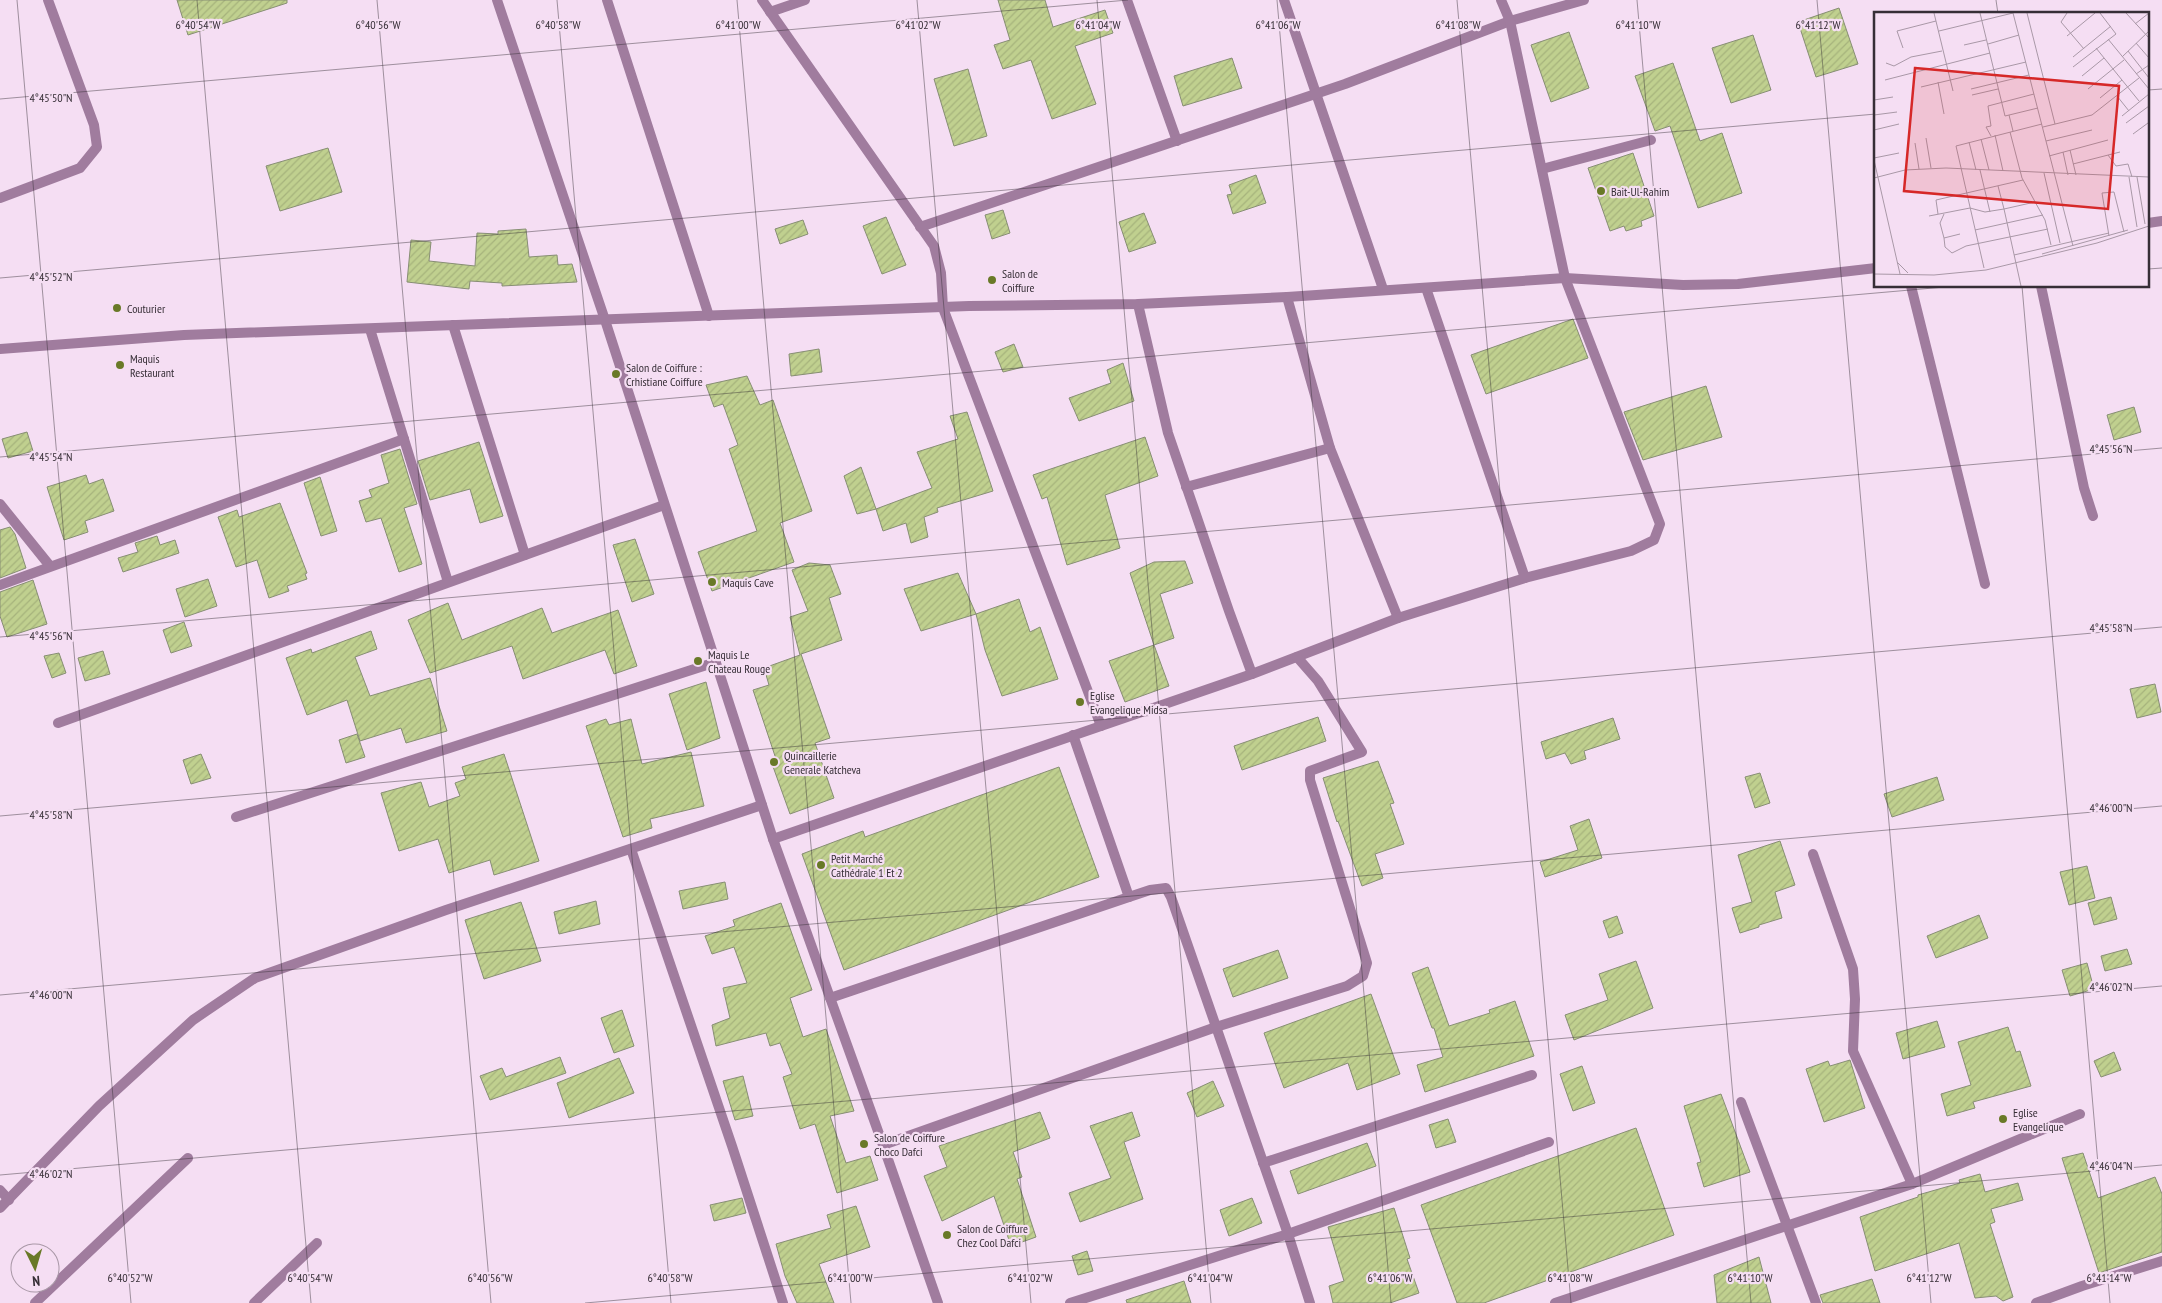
<svg xmlns="http://www.w3.org/2000/svg" width="2162" height="1303" viewBox="0 0 2162 1303" font-family="'PT Sans Narrow',sans-serif">
  <defs>
    <pattern id="building-hatch" width="6" height="6" patternUnits="userSpaceOnUse" patternTransform="scale(1.25)"><rect width="6" height="6" fill="#c0d08f"/><path d="M-1 1l2-2M0 6l6-6M5 7l2-2" fill="none" stroke="#a6b37c"/></pattern>
  </defs>
  <rect width="100%" height="100%" fill="#f5def3"/>
  <g fill="url(#building-hatch)" stroke="#878e74">
    <polygon points="177,0 287,0 287,3 188,35"/>
    <polygon points="998,0 1045,0 1053,27 1105,10 1113,33 1075,46 1096,104 1052,119 1031,60 1003,69 994,45 1010,40"/>
    <polygon points="1839,8 1858,64 1816,77 1798,22"/>
    <polygon points="1569,32 1589,88 1551,102 1531,45"/>
    <polygon points="1753,35 1771,90 1731,103 1712,48"/>
    <polygon points="1232,58 1242,88 1183,106 1174,76"/>
    <polygon points="1673,63 1700,141 1722,133 1742,193 1698,208 1670,126 1655,131 1635,76"/>
    <polygon points="968,69 987,136 954,146 934,79"/>
    <polygon points="328,148 342,192 280,211 266,166"/>
    <polygon points="1633,153 1654,216 1641,221 1642,226 1626,231 1624,226 1610,231 1588,168"/>
    <polygon points="1256,175 1266,203 1233,214 1227,195 1232,194 1229,185"/>
    <polygon points="1003,210 1010,233 992,239 985,215"/>
    <polygon points="1144,213 1156,243 1129,252 1119,222"/>
    <polygon points="886,217 906,265 882,274 863,226"/>
    <polygon points="803,220 808,234 780,244 775,229"/>
    <polygon points="526,229 529,257 557,255 558,265 572,264 577,282 502,286 502,283 470,281 469,289 407,282 411,240 431,242 429,261 475,266 477,233 498,234 498,231"/>
    <polygon points="1573,319 1588,358 1486,394 1471,355"/>
    <polygon points="1014,344 1023,367 1003,372 995,352"/>
    <polygon points="819,349 822,372 791,376 789,354"/>
    <polygon points="1123,363 1134,401 1079,421 1069,398 1111,383 1107,370"/>
    <polygon points="747,376 760,405 773,400 812,511 780,523 794,562 712,591 698,552 757,531 729,449 738,445 723,404 714,407 706,385"/>
    <polygon points="1706,386 1722,437 1643,460 1624,412"/>
    <polygon points="2134,407 2141,432 2114,440 2107,415"/>
    <polygon points="967,412 993,491 937,508 938,512 924,517 928,537 911,543 906,523 883,531 876,509 932,488 917,452 958,439 950,416"/>
    <polygon points="27,432 33,451 8,458 2,439"/>
    <polygon points="1145,437 1158,476 1105,495 1120,548 1067,565 1047,497 1042,499 1033,475"/>
    <polygon points="479,442 503,516 480,523 470,489 430,500 418,461"/>
    <polygon points="400,449 417,504 404,508 422,564 399,572 381,518 366,522 359,501 372,497 369,490 389,483 381,455"/>
    <polygon points="861,467 876,509 857,514 844,476"/>
    <polygon points="86,475 89,484 103,479 114,511 85,521 88,532 64,540 47,487"/>
    <polygon points="320,477 337,531 321,536 304,483"/>
    <polygon points="280,503 307,573 305,574 307,579 287,586 289,591 269,598 257,560 236,567 218,517 237,510 239,517"/>
    <polygon points="10,527 15,534 26,568 0,578 0,530"/>
    <polygon points="157,536 160,545 175,540 179,553 123,572 118,558 138,552 135,543"/>
    <polygon points="635,539 654,594 632,602 613,545"/>
    <polygon points="1185,561 1193,583 1160,594 1174,638 1154,645 1130,573 1154,562"/>
    <polygon points="809,563 830,565 841,594 829,598 842,640 801,654 830,738 815,743 834,798 790,814 771,761 776,759 753,690 769,685 764,668 800,655 790,617 808,611 792,570"/>
    <polygon points="958,573 976,614 921,631 904,589"/>
    <polygon points="208,579 217,606 185,617 176,589"/>
    <polygon points="33,580 47,624 7,637 0,616 0,592"/>
    <polygon points="1019,599 1030,632 1040,627 1058,679 1002,696 985,650 976,614"/>
    <polygon points="448,603 462,640 542,608 552,633 618,610 637,666 614,674 605,650 523,679 512,646 430,673 408,620"/>
    <polygon points="184,622 192,646 171,653 163,630"/>
    <polygon points="371,631 377,649 355,657 370,696 430,678 447,731 406,743 401,728 360,741 347,700 307,715 286,658 311,649 312,653"/>
    <polygon points="1154,645 1169,686 1125,702 1109,661"/>
    <polygon points="103,651 110,674 85,681 78,658"/>
    <polygon points="59,653 66,673 52,678 44,656"/>
    <polygon points="706,682 720,738 687,750 669,694"/>
    <polygon points="2155,684 2161,712 2137,718 2130,689"/>
    <polygon points="1318,717 1326,741 1242,770 1234,746"/>
    <polygon points="1613,718 1620,739 1584,751 1586,759 1571,764 1565,753 1546,759 1541,742"/>
    <polygon points="606,719 609,725 631,719 642,764 691,752 704,806 650,819 652,828 623,837 586,726"/>
    <polygon points="357,734 365,757 346,763 339,740"/>
    <polygon points="201,754 211,778 191,784 183,760"/>
    <polygon points="504,754 539,861 494,875 490,860 449,873 438,839 399,851 381,793 421,782 429,807 460,796 455,783 466,779 462,767"/>
    <polygon points="1378,761 1394,803 1390,804 1404,844 1375,854 1383,878 1362,886 1338,821 1337,822 1323,778"/>
    <polygon points="1059,767 1099,877 844,970 802,854 863,831 865,837"/>
    <polygon points="1760,773 1770,803 1755,808 1745,777"/>
    <polygon points="1937,777 1944,800 1892,817 1884,794"/>
    <polygon points="1589,819 1602,858 1545,877 1540,862 1578,850 1570,826"/>
    <polygon points="1780,841 1795,885 1775,892 1782,918 1759,925 1759,927 1740,933 1732,908 1752,902 1738,855"/>
    <polygon points="2087,866 2095,898 2069,905 2060,872"/>
    <polygon points="725,882 728,899 683,909 679,891"/>
    <polygon points="2111,897 2117,919 2094,925 2088,903"/>
    <polygon points="596,901 600,924 559,934 554,912"/>
    <polygon points="521,902 541,961 484,979 465,920"/>
    <polygon points="781,903 812,990 790,998 803,1037 826,1029 854,1111 830,1116 846,1163 870,1156 878,1180 837,1193 815,1124 800,1129 783,1077 792,1074 780,1043 770,1046 766,1033 716,1046 712,1025 730,1018 723,988 747,983 734,947 712,954 705,936 735,926 733,920"/>
    <polygon points="1979,915 1988,938 1936,958 1927,936"/>
    <polygon points="1617,916 1623,933 1609,938 1603,921"/>
    <polygon points="2127,949 2132,964 2105,971 2101,956"/>
    <polygon points="1278,950 1288,978 1233,997 1223,969"/>
    <polygon points="1636,961 1653,1008 1574,1040 1565,1015 1608,1000 1599,974"/>
    <polygon points="2087,963 2094,989 2070,996 2062,970"/>
    <polygon points="1428,967 1449,1026 1490,1013 1489,1010 1515,1001 1534,1056 1425,1092 1417,1065 1443,1057 1434,1028 1432,1028 1412,973"/>
    <polygon points="1371,994 1400,1074 1357,1090 1348,1063 1284,1088 1264,1033"/>
    <polygon points="622,1010 634,1046 614,1053 601,1018"/>
    <polygon points="1937,1021 1945,1047 1903,1059 1896,1033"/>
    <polygon points="2008,1027 2016,1052 2020,1051 2031,1086 1973,1102 1975,1108 1947,1116 1941,1094 1971,1085 1958,1042"/>
    <polygon points="2114,1052 2121,1070 2101,1077 2094,1061"/>
    <polygon points="560,1057 566,1073 490,1100 480,1076 502,1068 506,1077"/>
    <polygon points="619,1058 634,1093 569,1118 557,1083"/>
    <polygon points="1850,1060 1865,1108 1824,1122 1806,1069 1828,1061 1830,1066"/>
    <polygon points="1582,1066 1595,1103 1573,1111 1560,1074"/>
    <polygon points="743,1076 753,1116 735,1120 723,1081"/>
    <polygon points="1213,1081 1224,1106 1197,1117 1187,1093"/>
    <polygon points="1721,1094 1750,1172 1704,1187 1697,1163 1701,1162 1684,1106"/>
    <polygon points="1040,1112 1050,1138 1013,1152 1022,1177 1017,1179 1036,1237 1011,1246 994,1196 942,1221 924,1176 947,1167 939,1146"/>
    <polygon points="1132,1112 1140,1136 1124,1142 1143,1199 1080,1222 1069,1193 1111,1178 1090,1126"/>
    <polygon points="1448,1119 1456,1142 1436,1148 1429,1125"/>
    <polygon points="1636,1128 1674,1235 1484,1303 1457,1303 1421,1205"/>
    <polygon points="1367,1143 1376,1166 1298,1194 1290,1171"/>
    <polygon points="2083,1153 2098,1198 2155,1177 2162,1194 2162,1252 2099,1273 2062,1158"/>
    <polygon points="1980,1174 1985,1192 2018,1183 2023,1200 1991,1209 1995,1222 1990,1224 2013,1297 2003,1301 1996,1296 1975,1298 1959,1243 1875,1271 1860,1217 1918,1197 1918,1195 1960,1183 1959,1180"/>
    <polygon points="742,1198 746,1213 714,1221 710,1205"/>
    <polygon points="1252,1198 1262,1223 1229,1236 1220,1210"/>
    <polygon points="856,1206 870,1247 819,1264 834,1303 797,1303 785,1276 776,1244 831,1228 827,1215"/>
    <polygon points="1394,1208 1410,1258 1407,1259 1419,1293 1390,1303 1333,1303 1329,1286 1344,1281 1328,1227"/>
    <polygon points="1087,1251 1093,1271 1078,1275 1072,1256"/>
    <polygon points="1759,1257 1771,1303 1717,1303 1714,1275"/>
    <polygon points="1872,1279 1880,1303 1823,1303 1820,1295"/>
    <polygon points="1184,1281 1191,1303 1127,1303 1126,1300"/>
  </g>
  <g fill="none" stroke-linecap="round" stroke-linejoin="round">
    <g stroke="#a07c9e" stroke-width="10">
      <polyline points="497,0 605,320 773,839 883,1145 938,1303"/>
      <polyline points="607,0 709,316"/>
      <polyline points="762,0 934,246 941,273 943,308 1101,726"/>
      <polyline points="1127,0 1177,141"/>
      <polyline points="1284,0 1383,289"/>
      <polyline points="770,12 805,0"/>
      <polyline points="1542,169 1651,140"/>
      <polyline points="0,198 80,168 97,147 94,125 48,0"/>
      <polyline points="2148,223 2162,221"/>
      <polyline points="920,227 1345,84 1510,21 1584,0"/>
      <polyline points="1911,286 1985,584"/>
      <polyline points="2041,286 2084,488 2093,516"/>
      <polyline points="1426,288 1525,578"/>
      <polyline points="1287,297 1330,448 1398,618"/>
      <polyline points="1138,304 1168,433 1229,611 1252,674"/>
      <polyline points="453,325 525,555"/>
      <polyline points="370,329 448,582"/>
      <polyline points="0,349 184,335 969,306 1138,304 1287,297 1565,278 1683,285 1738,284 1876,268"/>
      <polyline points="1186,487 1330,448"/>
      <polyline points="0,504 50,566"/>
      <polyline points="0,585 404,439"/>
      <polyline points="58,723 664,505"/>
      <polyline points="1073,735 1129,897"/>
      <polyline points="236,817 716,662"/>
      <polyline points="773,839 1252,674 1398,618 1525,578 1631,551 1654,540 1660,524 1565,278 1510,21 1501,0"/>
      <polyline points="631,849 732,1146 783,1303"/>
      <polyline points="1813,854 1853,969 1855,999 1853,1051 1912,1184"/>
      <polyline points="830,998 1129,897 1150,890 1166,888 1171,897 1288,1234 1310,1303"/>
      <polyline points="1741,1102 1816,1303"/>
      <polyline points="883,1145 1216,1027 1347,986 1363,976 1367,963 1310,780 1310,771 1362,752 1318,681 1297,657"/>
      <polyline points="1263,1163 1532,1075"/>
      <polyline points="0,1190 9,1200"/>
      <polyline points="0,1208 99,1106 193,1020 255,978 446,910 762,805"/>
      <polyline points="35,1303 188,1158"/>
      <polyline points="254,1303 317,1243"/>
      <polyline points="1070,1303 1288,1234 1549,1142"/>
      <polyline points="1555,1303 1912,1184 2080,1114"/>
      <polyline points="2036,1303 2082,1286 2162,1261"/>
    </g>
  </g>
  <path fill="none" stroke="#362e36" stroke-width="1" stroke-opacity="0.45" d="M17 0 131 1303M197 0 311 1303M377 0 491 1303M557 0 671 1303M737 0 851 1303M917 0 1031 1303M1097 0 1211 1303M1277 0 1391 1303M1457 0 1571 1303M1637 0 1751 1303M1817 0 1931 1303M1996 0 1998 14M2148 90 2162 89M0 99 1128 0M2148 269 2162 268M0 278 1876 114M2022 286 2110 1303M0 457 1956 286M0 637 2162 448M0 816 2162 627M0 995 2162 806M0 1175 2162 986M585 1303 2162 1165"/>
  <g fill="#697927" stroke="#f5def3" stroke-width="2">
    <circle cx="1601" cy="191" r="5"/>
    <circle cx="992" cy="280" r="5"/>
    <circle cx="117" cy="308" r="5"/>
    <circle cx="120" cy="365" r="5"/>
    <circle cx="616" cy="374" r="5"/>
    <circle cx="712" cy="582" r="5"/>
    <circle cx="698" cy="661" r="5"/>
    <circle cx="1080" cy="702" r="5"/>
    <circle cx="774" cy="762" r="5"/>
    <circle cx="821" cy="865" r="5"/>
    <circle cx="2003" cy="1119" r="5"/>
    <circle cx="864" cy="1144" r="5"/>
    <circle cx="947" cy="1235" r="5"/>
  </g>
  <g text-anchor="middle" dominant-baseline="central" stroke-width="4.5" stroke-linejoin="round" paint-order="stroke">
    <g font-size="12" fill="#362e36" stroke="#f5def3" text-anchor="start">
      <text x="1611" y="191">Bait-Ul-Rahim</text>
      <text x="1002" y="273">Salon de<tspan x="1002" dy="14">Coiffure</tspan></text>
      <text x="127" y="308">Couturier</text>
      <text x="130" y="358">Maquis<tspan x="130" dy="14">Restaurant</tspan></text>
      <text x="626" y="367">Salon de Coiffure :<tspan x="626" dy="14">Crhistiane Coiffure</tspan></text>
      <text x="722" y="582">Maquis Cave</text>
      <text x="708" y="654">Maquis Le<tspan x="708" dy="14">Chateau Rouge</tspan></text>
      <text x="1090" y="695">Eglise<tspan x="1090" dy="14">Evangelique Midsa</tspan></text>
      <text x="784" y="755">Quincaillerie<tspan x="784" dy="14">Generale Katcheva</tspan></text>
      <text x="831" y="858">Petit Marché<tspan x="831" dy="14">Cathédrale 1 Et 2</tspan></text>
      <text x="2013" y="1112">Eglise<tspan x="2013" dy="14">Evangelique</tspan></text>
      <text x="874" y="1137">Salon de Coiffure<tspan x="874" dy="14">Choco Dafci</tspan></text>
      <text x="957" y="1228">Salon de Coiffure<tspan x="957" dy="14">Chez Cool Dafci</tspan></text>
    </g>
  </g>
  <g transform="translate(1874 12)">
    <rect width="275" height="275" fill="#f5def3"/>
    <path fill="none" stroke="#a998a7" stroke-width="1" d="M60 1 79 79M106 1 131 104 164 96M139 1 199 234M153 1 181 112M193 1 187 10 210 37M252 1 275 26M261 12 275 1M65 19 139 1M193 24 221 1M234 27 275 77M262 31 275 46M114 32 145 23M90 33 112 28M29 36 23 19 62 9M222 36 265 89M254 39 275 66M199 45 237 14M248 45 275 19M12 51 20 54 37 45 68 39M199 55 242 22 226 1M262 62 275 53M208 64 230 46M11 68 116 41M64 70 70 102M47 75 152 50M97 77 155 63M214 77 250 48M98 83 124 77M243 84 255 99M226 86 248 68M0 88 19 85M0 103 23 100M135 103 139 119M248 104 275 82M252 111 275 94M169 115 218 103 265 66M0 118 25 112M136 120 148 166 171 208 177 233M259 122 274 111M121 123 129 159M117 124 112 115 117 114 114 94 160 82M52 126 57 156M107 127 115 158M172 129 218 118M95 130 102 158M41 131 45 157M196 138 202 163M189 140 194 163M234 143 242 154 254 152 258 165M175 144 234 128M0 146 25 141M0 148 26 262M199 152 246 140M106 158 116 200M170 161 186 231M255 165 263 215M263 165 271 212M0 166 31 158 72 156 275 165M64 202 62 188 149 168M70 202 66 211 70 226 86 222M55 204 96 196 111 200 130 197 124 174M101 218 169 203M235 224 228 181 240 180 250 220M70 226 71 235 78 241 92 234 174 217M168 242 254 218M140 243 235 221M23 250 34 261M110 256 82 134 168 112M0 262 60 263 112 258 223 231 275 214M147 274 130 197 161 190"/>
    <path fill="#d62828" fill-opacity="0.15" stroke="#d62828" stroke-width="2.5" d="M41 56 245 74 234 197 30 179Z"/>
    <rect width="275" height="275" fill="none" stroke="#362e36" stroke-width="2.5"/>
  </g>
  <g font-size="12" text-anchor="middle" fill="#362e36" stroke="#f5def3" stroke-width="4.5" stroke-linejoin="round" paint-order="stroke">
    <text x="198" y="29">6°40'54"W</text>
    <text x="378" y="29">6°40'56"W</text>
    <text x="558" y="29">6°40'58"W</text>
    <text x="738" y="29">6°41'00"W</text>
    <text x="918" y="29">6°41'02"W</text>
    <text x="1098" y="29">6°41'04"W</text>
    <text x="1278" y="29">6°41'06"W</text>
    <text x="1458" y="29">6°41'08"W</text>
    <text x="1638" y="29">6°41'10"W</text>
    <text x="1818" y="29">6°41'12"W</text>
    <text x="51" y="102">4°45'50"N</text>
    <text x="51" y="281">4°45'52"N</text>
    <text x="2111" y="453">4°45'56"N</text>
    <text x="51" y="461">4°45'54"N</text>
    <text x="2111" y="632">4°45'58"N</text>
    <text x="51" y="640">4°45'56"N</text>
    <text x="2111" y="812">4°46'00"N</text>
    <text x="51" y="819">4°45'58"N</text>
    <text x="2111" y="991">4°46'02"N</text>
    <text x="51" y="999">4°46'00"N</text>
    <text x="2111" y="1170">4°46'04"N</text>
    <text x="51" y="1178">4°46'02"N</text>
    <text x="130" y="1282">6°40'52"W</text>
    <text x="310" y="1282">6°40'54"W</text>
    <text x="490" y="1282">6°40'56"W</text>
    <text x="670" y="1282">6°40'58"W</text>
    <text x="850" y="1282">6°41'00"W</text>
    <text x="1030" y="1282">6°41'02"W</text>
    <text x="1210" y="1282">6°41'04"W</text>
    <text x="1390" y="1282">6°41'06"W</text>
    <text x="1570" y="1282">6°41'08"W</text>
    <text x="1750" y="1282">6°41'10"W</text>
    <text x="1929" y="1282">6°41'12"W</text>
    <text x="2109" y="1282">6°41'14"W</text>
  </g>
  <g transform="translate(35 1268) rotate(175)"><circle r="24" fill="#f5def3" stroke="#a998a7"/>
  <path d="M0-4L9 19L0 12L-9 19Z" fill="#697927"/>
  <text y="-8" font-size="14" font-weight="bold" text-anchor="middle" fill="#362e36">N</text>
  </g>
</svg>
